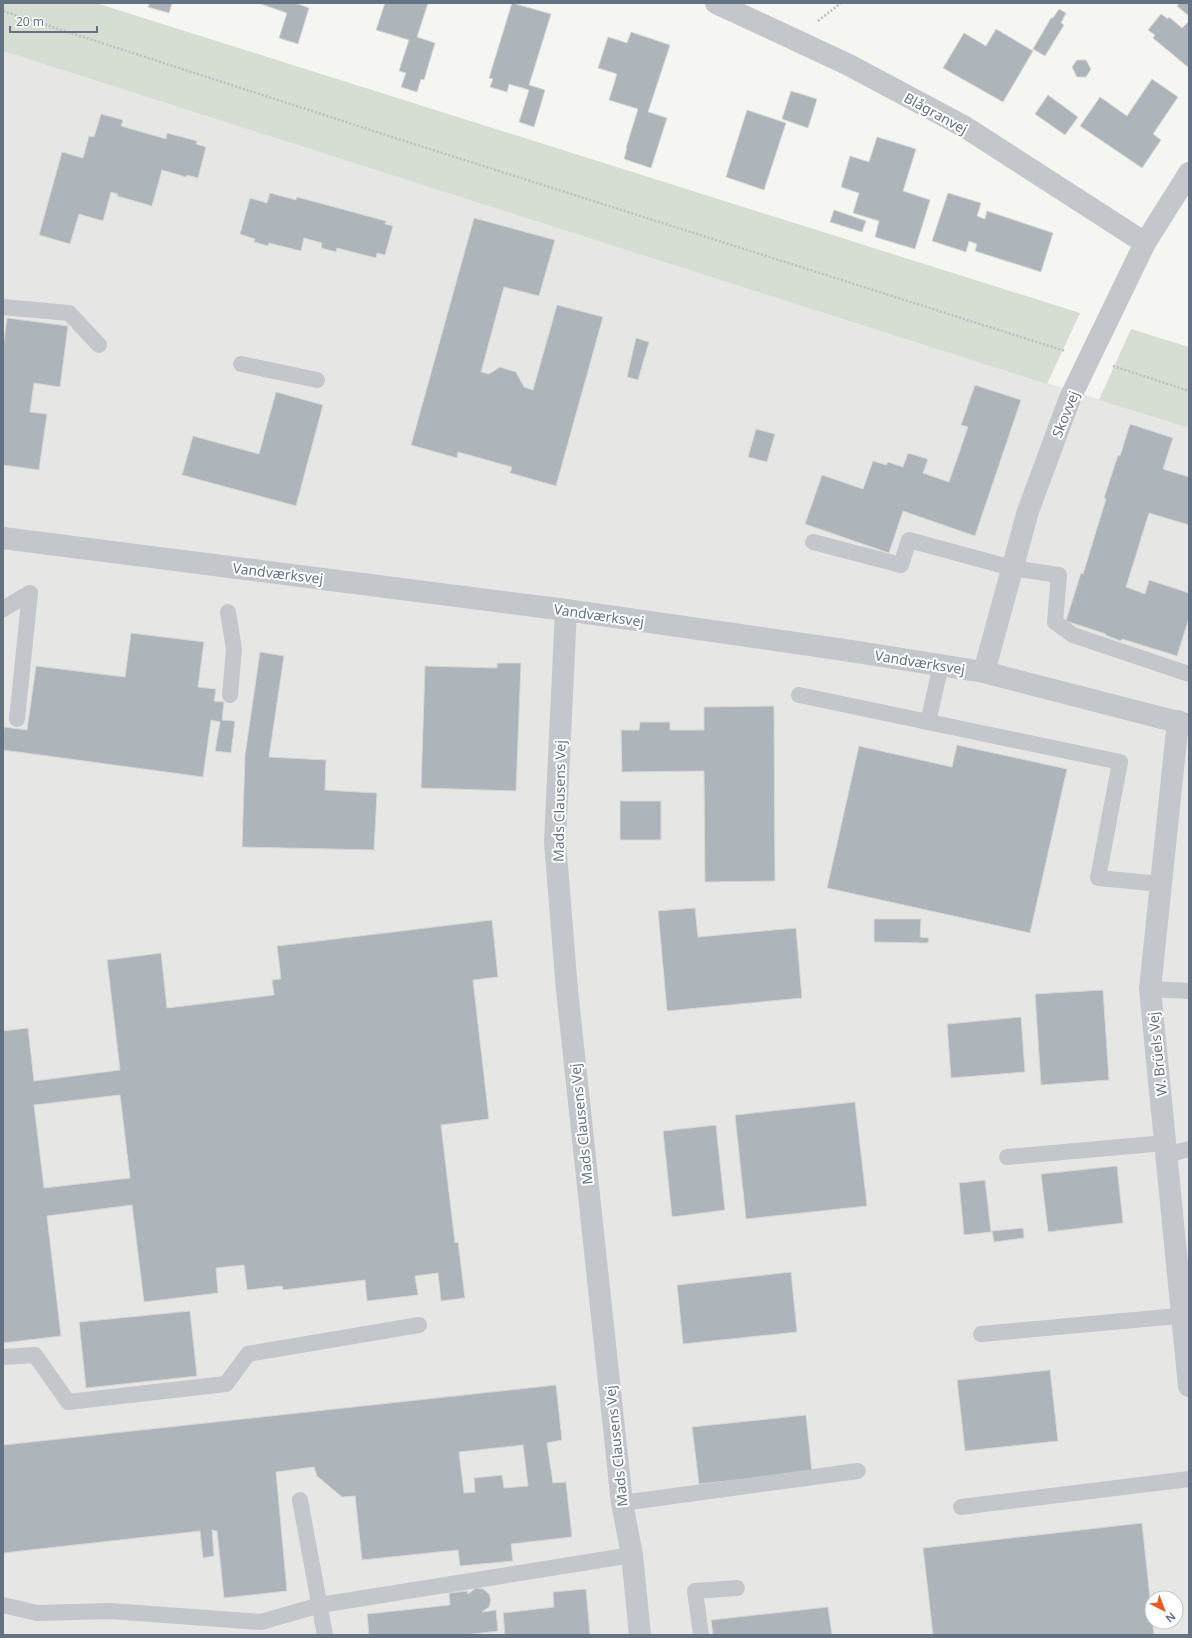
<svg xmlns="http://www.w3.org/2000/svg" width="1192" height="1638" viewBox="0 0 1192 1638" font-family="'Noto Sans',sans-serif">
  <rect width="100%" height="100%" fill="#f5f6f2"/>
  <path fill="#e6e7e5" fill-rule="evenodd" d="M3 51 1189 428V1635H3ZM1152 1598H1176V1622H1152Z"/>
  <g fill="#d6ddd3">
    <polygon points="3,3 96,3 1080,313 1047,384 3,51"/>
    <polygon points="1131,329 1189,347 1189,428 1099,400"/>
  </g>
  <g fill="#adb4ba" stroke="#d7d7d4" fill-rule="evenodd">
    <polygon points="150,3 172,3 169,13 148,7"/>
    <polygon points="258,3 295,3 309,8 298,44 279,38 287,13"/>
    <polygon points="385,3 428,3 417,37 435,43 424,80 421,79 417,92 401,87 406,73 399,71 409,40 376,30"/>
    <polygon points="512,3 551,14 529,85 545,90 534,127 519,122 529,90 509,84 507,92 490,87 493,79 489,78"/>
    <polygon points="1179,3 1189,3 1189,16 1177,6"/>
    <polygon points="1059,9 1066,13 1061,23 1064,25 1045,56 1033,49 1051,18 1053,18"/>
    <polygon points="1161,14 1168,19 1169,17 1182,28 1189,21 1189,68 1153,38 1155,35 1148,30"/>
    <polygon points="996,29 1033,51 1003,102 943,68 964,33 986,46"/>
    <polygon points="631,32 670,45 648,112 667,118 651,168 624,159 627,148 626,148 638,109 609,100 617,74 598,68 608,37 627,43"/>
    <polygon points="1077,60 1086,60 1091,69 1086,77 1077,77 1072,67"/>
    <polygon points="1152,79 1178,97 1153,134 1161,140 1142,168 1080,126 1100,97 1127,116"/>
    <polygon points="791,91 817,99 808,128 782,119"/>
    <polygon points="1048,95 1078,117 1065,135 1035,114"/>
    <polygon points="747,110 786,123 764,190 726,177"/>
    <polygon points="101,114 123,120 121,126 166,139 167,133 197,141 196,144 206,147 198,178 187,175 186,177 162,170 152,206 117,196 118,194 111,192 103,221 79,214 70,244 39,235 62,152 83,158 89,136 94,137"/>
    <polygon points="877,137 916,149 903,191 930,200 915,249 875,237 879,221 853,213 859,193 841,187 850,156 869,162"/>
    <polygon points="270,193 296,200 297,197 386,221 385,224 393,226 385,255 377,253 376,258 337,248 336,252 321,248 322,243 304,238 301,251 269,243 268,246 254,242 255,239 240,234 250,198 267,203"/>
    <polygon points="948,193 981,203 977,216 985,219 987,211 1053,233 1041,272 975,251 977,244 969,241 966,252 932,241"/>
    <polygon points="834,210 866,221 862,232 830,222"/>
    <polygon points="474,218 555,240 539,296 504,287 481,372 489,374 500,367 516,372 524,387 533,390 557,305 603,317 556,486 510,473 512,467 458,452 457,458 411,445"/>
    <polygon points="7,318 68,326 60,387 34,383 30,412 47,414 39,470 3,465 3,348"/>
    <polygon points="636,338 649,342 638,380 627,377"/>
    <polygon points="975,385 1021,400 975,536 903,511 889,553 805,524 822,475 863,489 873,461 886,465 888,462 903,467 908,453 928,459 923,473 949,482 968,427 961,425"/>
    <polygon points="276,392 323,405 296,506 182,475 193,436 259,454"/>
    <polygon points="1130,424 1173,438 1163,469 1189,477 1189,525 1149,513 1126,587 1145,594 1149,580 1189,593 1189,618 1177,656 1122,639 1121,641 1105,635 1106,634 1066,621 1081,573 1083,574 1106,499 1104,498 1118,455 1120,456"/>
    <polygon points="756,429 775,434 767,462 748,457"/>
    <polygon points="131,633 204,642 198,687 216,689 214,701 224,702 222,720 235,721 231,753 215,751 220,722 211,720 203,777 3,750 4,727 27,730 36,666 125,677"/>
    <polygon points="260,652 284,656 269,757 326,760 325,790 377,793 374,850 242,847 245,755"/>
    <polygon points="497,663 521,663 516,791 421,788 425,666 497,668"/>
    <polygon points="774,706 775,881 705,882 704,771 622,772 621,730 639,730 640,722 670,722 670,730 704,730 704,707"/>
    <polygon points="957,745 1067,769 1030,933 827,888 859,746 952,767"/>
    <rect x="620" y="801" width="41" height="39"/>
    <polygon points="695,908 698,937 796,928 802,998 667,1011 658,911"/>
    <polygon points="874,919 921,919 920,937 929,938 928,943 874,942"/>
    <path d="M492 920 498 977 473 980 489 1119 441 1125 455 1243 458 1242 465 1298 441 1301 438 1273 415 1276 418 1295 367 1301 365 1280 283 1290 282 1286 247 1290 244 1265 216 1268 218 1293 144 1302 132 1205 47 1216 61 1336 3 1343V1031L28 1028 34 1081 120 1070 107 960 161 953 167 1008 274 995 272 980 281 979 277 946ZM120 1095 130 1178 44 1188 34 1105Z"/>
    <polygon points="1103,990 1109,1080 1041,1085 1035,994"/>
    <polygon points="1021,1017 1025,1072 951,1078 947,1024"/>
    <polygon points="855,1102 867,1206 746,1219 735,1115"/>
    <polygon points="716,1125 725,1210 672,1217 663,1131"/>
    <polygon points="1117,1166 1123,1223 1048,1232 1041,1174"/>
    <polygon points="985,1180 991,1232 964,1235 959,1183"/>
    <polygon points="1023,1228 1024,1238 994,1242 992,1231"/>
    <polygon points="791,1272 797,1332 683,1344 677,1285"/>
    <polygon points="190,1311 197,1376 86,1388 79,1322"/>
    <polygon points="1050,1370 1058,1441 965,1451 957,1380"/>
    <path d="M556 1385 562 1440 547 1443 553 1483 566 1482 572 1537 511 1544 513 1561 460 1566 458 1550 362 1560 355 1496 342 1497 317 1476 314 1467 276 1472 287 1591 224 1598 217 1531 212 1530 214 1556 203 1558 200 1531 3 1553V1445ZM523 1445 528 1486 504 1488 502 1475 474 1478 475 1492 464 1493 459 1452Z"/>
    <polygon points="806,1415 812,1472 699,1484 692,1427"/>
    <polygon points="1142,1523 1154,1635 933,1635 923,1548"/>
    <polygon points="476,1588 483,1589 489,1594 491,1600 489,1607 482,1612 496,1610 498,1631 465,1635 369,1635 367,1614 450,1605 449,1593 467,1591 468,1594"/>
    <polygon points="586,1589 590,1635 505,1635 503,1613 554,1607 553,1592"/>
    <polygon points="828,1607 832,1635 713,1635 711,1620"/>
  </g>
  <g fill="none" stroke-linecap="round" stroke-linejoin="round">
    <g stroke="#bcbfc1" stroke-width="2.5" stroke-dasharray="2 2" stroke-linecap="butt">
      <polyline points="3,11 414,144 1065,351"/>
      <polyline points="818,21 841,3"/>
      <polyline points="1113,366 1189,391"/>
    </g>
    <g stroke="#c3c6ca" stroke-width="16">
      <polyline points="3,307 69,313 99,345"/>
      <polyline points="241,364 317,380"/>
      <polyline points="813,542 901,565 909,540 1012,568 1059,575 1055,622 1073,635 1189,674"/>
      <polyline points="3,609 30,593"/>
      <polyline points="228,612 234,649 230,695"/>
      <polyline points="799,695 1120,762 1098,878 1161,884"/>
      <polyline points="17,719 30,593"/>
      <polyline points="928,722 941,665"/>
      <polyline points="1150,989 1189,991"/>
      <polyline points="1166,1155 1189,1149"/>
      <polyline points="1007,1157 1165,1143"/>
      <polyline points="981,1334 1189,1315"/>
      <polyline points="3,1357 35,1355 68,1402 226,1384 248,1354 419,1325"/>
      <polyline points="300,1500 325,1635"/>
      <polyline points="622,1503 858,1471"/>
      <polyline points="961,1507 1189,1479"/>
      <polyline points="3,1605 37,1613 110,1611 261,1622 320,1605 632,1555"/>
      <polyline points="701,1635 695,1591 737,1588"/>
    </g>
    <g stroke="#c3c6ca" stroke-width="22">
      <polyline points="716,3 849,65 965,127 1145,243"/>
      <polyline points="3,538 566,610 851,651 984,672 1189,725"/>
      <polyline points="566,610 555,842 567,990 622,1503 632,1555 640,1635"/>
      <polyline points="984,672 1028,511 1070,398 1145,243 1189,173"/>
      <polyline points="1178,721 1150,989 1189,1386"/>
    </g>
  </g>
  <g text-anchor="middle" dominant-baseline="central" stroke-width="4" stroke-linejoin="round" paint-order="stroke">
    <g font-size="14" fill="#637384" stroke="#fff">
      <text transform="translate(936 113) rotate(29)">Blågranvej</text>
      <text transform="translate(1065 414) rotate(-68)">Skovvej</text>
      <text transform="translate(278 573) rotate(7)">Vandværksvej</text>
      <text transform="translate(599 615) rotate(8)">Vandværksvej</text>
      <text transform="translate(920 662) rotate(9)">Vandværksvej</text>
      <text transform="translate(559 801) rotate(-89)">Mads Clausens Vej</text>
      <text transform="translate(1157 1054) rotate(-96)">W. Brüels Vej</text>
      <text transform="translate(581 1124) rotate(-96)">Mads Clausens Vej</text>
      <text transform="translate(616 1446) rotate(-96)">Mads Clausens Vej</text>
    </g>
  </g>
  <rect width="1192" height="1638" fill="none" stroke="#637384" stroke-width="8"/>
  <g transform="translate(1164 1610) rotate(138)"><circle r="19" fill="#ffffff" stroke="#c1c7ce"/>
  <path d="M0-3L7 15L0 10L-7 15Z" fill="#ea5b1d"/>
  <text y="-6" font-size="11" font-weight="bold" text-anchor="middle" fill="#637384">N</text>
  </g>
  <path d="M10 26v6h87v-6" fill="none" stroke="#637384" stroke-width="2"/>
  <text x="16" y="26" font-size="12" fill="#637384" stroke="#ffffff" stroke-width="3" paint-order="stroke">20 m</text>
</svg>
